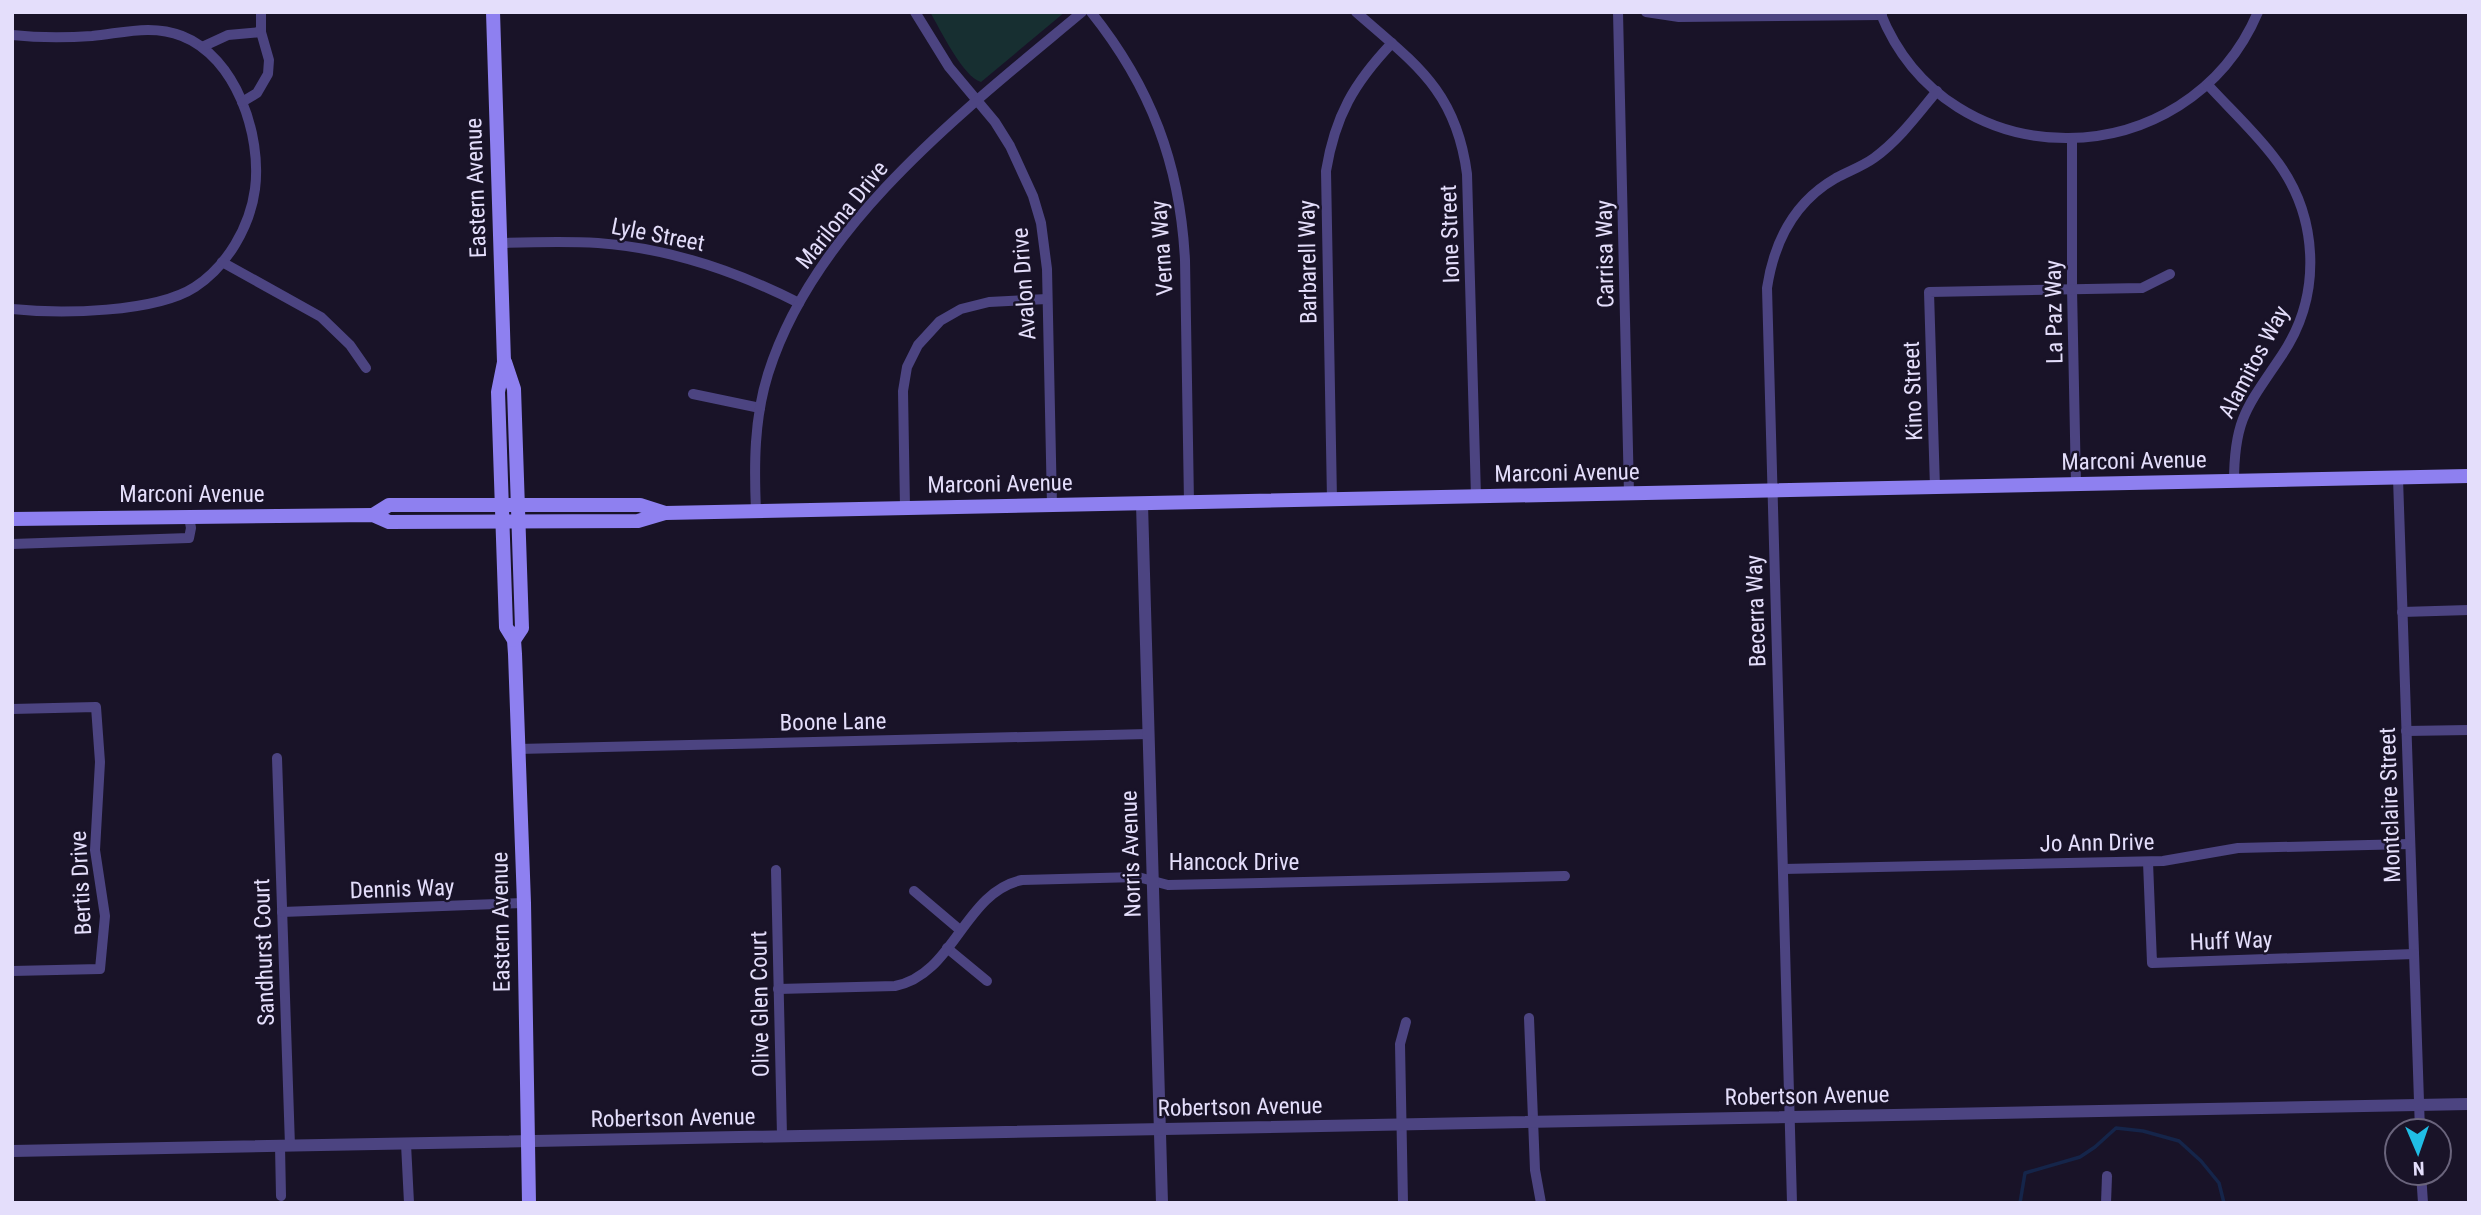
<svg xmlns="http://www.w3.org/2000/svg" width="2481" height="1215" viewBox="0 0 2481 1215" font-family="'Roboto Condensed',sans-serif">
  <rect width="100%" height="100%" fill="#191328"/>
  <path fill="#172f31" d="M930 12H1065L981 82C963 77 940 29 930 12Z"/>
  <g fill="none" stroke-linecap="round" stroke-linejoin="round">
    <polyline stroke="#15254a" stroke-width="3.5" points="2020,1203 2025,1173 2080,1157 2095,1147 2116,1128 2143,1131 2179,1141 2201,1161 2219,1183 2224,1203"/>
    <g stroke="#4c4481" stroke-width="10">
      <polyline points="915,12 949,67 995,122 1010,146 1033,196 1041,223 1047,269 1052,506"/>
      <path d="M1091 12C1151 87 1180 164 1185 260L1189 503"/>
      <path d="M1356 12C1415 64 1456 90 1467 174L1476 497"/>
      <polyline points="1618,12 1629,494"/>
      <polyline points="1646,12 1679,17 1882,15"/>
      <path d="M1880 12C1948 183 2188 177 2258 12"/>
      <path d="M12 35C39 38 65 38 92 36 123 33 152 24 182 36 236 57 262 135 255 189 250 227 227 266 195 287 155 313 60 314 12 309"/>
      <polyline points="202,47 228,35 261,32"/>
      <path d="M2208 85C2229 108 2254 131 2273 156 2319 214 2323 294 2282 355 2248 406 2234 418 2234 482"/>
      <polyline points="242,102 257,93 268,74 269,60 261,32 261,12"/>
      <polyline points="2072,139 2072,289 2076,485"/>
      <path d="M501 243C533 242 566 241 598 243 669 248 736 271 799 303"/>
      <polyline points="222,262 321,317 350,345 366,368"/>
      <polyline points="693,394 760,408"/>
      <polyline points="2398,478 2420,1131"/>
      <polyline points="1935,488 1929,292 2142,288 2170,274"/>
      <path d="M1332 500 1326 171C1335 116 1354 83 1392 43"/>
      <polyline points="905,508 903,391 907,367 918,345 940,321 961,309 989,302 1047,299"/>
      <path d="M756 511C754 465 754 419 768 374 815 224 966 109 1082 12"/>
      <polyline points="12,544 189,538 191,528 189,517"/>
      <polyline points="2402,612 2469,610"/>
      <polyline points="12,709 96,707 100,762 95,850 105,916 100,969 12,971"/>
      <polyline points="2406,731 2469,730"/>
      <polyline points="518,749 1148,734"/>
      <polyline points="277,758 290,1146"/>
      <polyline points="2148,862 2152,963 2414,954"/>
      <polyline points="1783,869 2163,861 2238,848 2410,844"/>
      <polyline points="776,870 782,1136"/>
      <polyline points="914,891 960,930"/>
      <polyline points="282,912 524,903"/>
      <polyline points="947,948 987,981"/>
      <path d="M778 989 895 986C954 975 964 892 1022 880L1138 877 1168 885 1565 876"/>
      <polyline points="1529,1018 1535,1170 1541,1203"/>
      <polyline points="406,1144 409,1203"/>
      <polyline points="280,1146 281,1196"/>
      <polyline points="2421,1173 2423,1203"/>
      <polyline points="1403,1203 1400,1044 1406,1022"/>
      <path d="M1792 1203 1767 288C1774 242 1794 202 1836 178 1849 171 1863 166 1874 158 1899 140 1918 114 1937 91"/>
      <polyline points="2106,1203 2107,1176"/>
    </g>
    <g stroke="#4c4481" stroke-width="12">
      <polyline points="1142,504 1162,1203"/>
      <polyline points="12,1151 2469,1104"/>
    </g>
    <g stroke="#8e80f0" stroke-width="14">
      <polyline points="493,12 504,362 498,392 506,627 514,640 515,654 524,903 529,1203"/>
      <polyline points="505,362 514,389 522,628 514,640"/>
      <polyline points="373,515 389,505 640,505 665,513"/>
      <polyline points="12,519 373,515 389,522 638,521 665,513 2469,476"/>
    </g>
  </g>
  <g text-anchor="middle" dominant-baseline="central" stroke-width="5" stroke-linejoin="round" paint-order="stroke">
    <g font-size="23" fill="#e4defb" stroke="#191328">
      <text transform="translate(476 188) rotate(-92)">Eastern Avenue</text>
      <text transform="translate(842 215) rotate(-51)">Marilona Drive</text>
      <text transform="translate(1450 234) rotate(-92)">Ione Street</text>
      <text transform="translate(658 235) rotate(11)">Lyle Street</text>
      <text transform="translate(1162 248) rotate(-94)">Verna Way</text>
      <text transform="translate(1605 254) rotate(-91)">Carrisa Way</text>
      <text transform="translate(1308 262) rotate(-91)">Barbarell Way</text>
      <text transform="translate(1024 284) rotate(-94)">Avalon Drive</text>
      <text transform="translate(2054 312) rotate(-91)">La Paz Way</text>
      <text transform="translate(2254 362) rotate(-62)">Alamitos Way</text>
      <text transform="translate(1913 391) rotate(-92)">Kino Street</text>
      <text transform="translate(2134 461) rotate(-1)">Marconi Avenue</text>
      <text transform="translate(1567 473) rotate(-1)">Marconi Avenue</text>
      <text transform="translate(1000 484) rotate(-1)">Marconi Avenue</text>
      <text x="192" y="494">Marconi Avenue</text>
      <text transform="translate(1756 611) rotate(-92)">Becerra Way</text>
      <text transform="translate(833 722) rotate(-1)">Boone Lane</text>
      <text transform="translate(2390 805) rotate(-92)">Montclaire Street</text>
      <text transform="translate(2097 843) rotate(-1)">Jo Ann Drive</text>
      <text transform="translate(1131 854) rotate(-92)">Norris Avenue</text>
      <text x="1234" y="862">Hancock Drive</text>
      <text transform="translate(81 883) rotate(-93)">Bertis Drive</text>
      <text transform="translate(402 889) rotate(-2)">Dennis Way</text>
      <text transform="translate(501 922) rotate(-91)">Eastern Avenue</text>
      <text transform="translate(2231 941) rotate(-2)">Huff Way</text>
      <text transform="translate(264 952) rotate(-92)">Sandhurst Court</text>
      <text transform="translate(760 1004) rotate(-91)">Olive Glen Court</text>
      <text transform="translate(1807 1096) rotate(-1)">Robertson Avenue</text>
      <text transform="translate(1240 1107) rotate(-1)">Robertson Avenue</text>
      <text transform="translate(673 1118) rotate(-1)">Robertson Avenue</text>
    </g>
  </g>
  <rect width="2481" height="1215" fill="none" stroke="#e4defb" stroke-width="28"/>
  <g transform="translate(2418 1152) rotate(178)"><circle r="33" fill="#191328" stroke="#6a647c" stroke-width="2"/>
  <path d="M0-5L12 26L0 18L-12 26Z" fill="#20bee5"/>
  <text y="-10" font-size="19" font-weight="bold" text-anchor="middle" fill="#e4defb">N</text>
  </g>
</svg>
